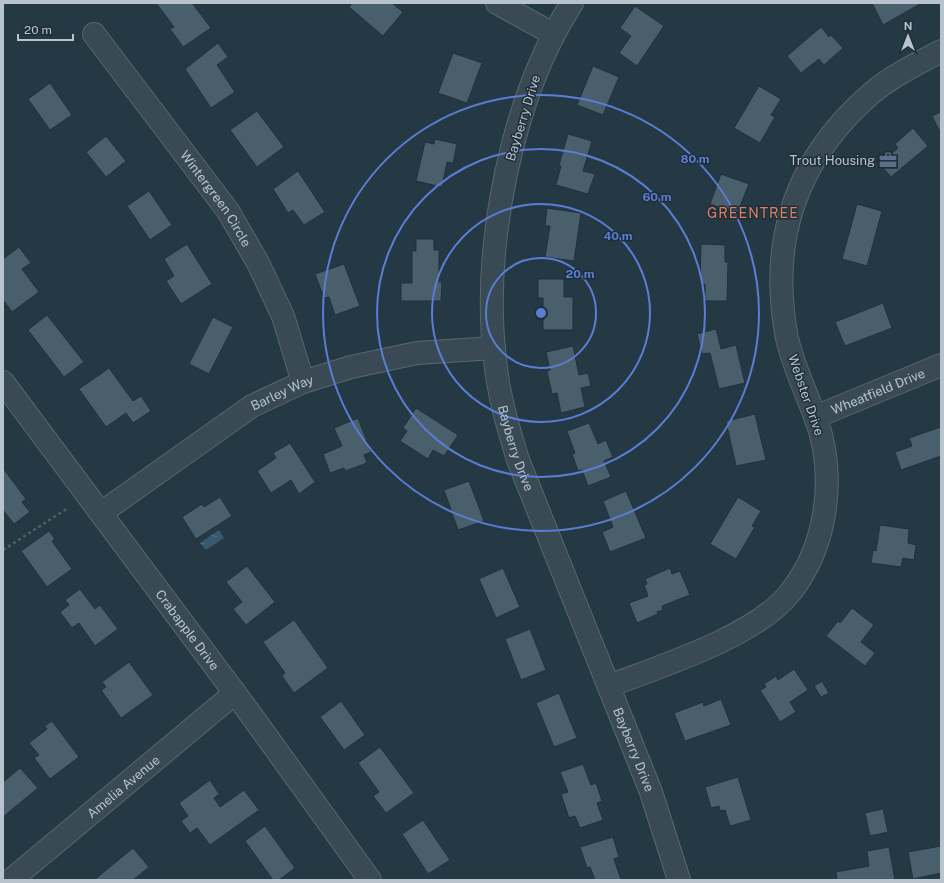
<svg xmlns="http://www.w3.org/2000/svg" width="944" height="883" viewBox="0 0 944 883" font-family="'Public Sans',sans-serif">
  <defs>
    <pattern id="water-ripples" width="26" height="14" patternUnits="userSpaceOnUse"><rect width="26" height="14" fill="#37586d"/><path d="M2 4q2-2 4 0t4 0M15 11q2-2 4 0t4 0" fill="none" stroke="#526e81"/></pattern>
  </defs>
  <rect width="100%" height="100%" fill="#253945"/>
  <polygon fill="url(#water-ripples)" points="219,530 224,538 206,550 200,543"/>
  <g fill="#495f6b" stroke="#20313c">
    <polygon points="156,3 192,3 211,28 183,47 170,29 174,27"/>
    <polygon points="352,3 392,3 403,12 383,36 349,7"/>
    <polygon points="872,3 919,3 920,4 883,25"/>
    <polygon points="635,6 664,26 637,66 619,53 631,36 620,28"/>
    <polygon points="821,27 829,37 831,35 843,48 824,65 819,59 801,73 787,56"/>
    <polygon points="218,43 228,57 217,65 235,92 211,108 185,69"/>
    <polygon points="453,53 482,63 467,103 438,93"/>
    <polygon points="593,66 619,77 603,115 577,105"/>
    <polygon points="50,83 72,115 50,130 28,99"/>
    <polygon points="759,86 781,99 771,115 775,117 760,143 734,128"/>
    <polygon points="257,111 284,147 257,167 230,130"/>
    <polygon points="941,112 941,134 932,116"/>
    <polygon points="913,128 928,146 891,177 877,161 889,151 891,154 898,148 895,144"/>
    <polygon points="568,134 592,141 583,171 595,174 588,194 556,185 561,166 559,165"/>
    <polygon points="106,136 126,161 106,177 86,152"/>
    <polygon points="435,139 457,144 453,163 447,162 442,187 416,181 425,142 434,144"/>
    <polygon points="298,171 325,212 304,225 293,210 288,213 273,189"/>
    <polygon points="721,174 749,184 737,214 710,204"/>
    <polygon points="149,191 172,225 150,240 127,206"/>
    <polygon points="857,204 882,211 867,266 842,259"/>
    <polygon points="547,208 581,213 574,261 545,257 550,226 545,226"/>
    <polygon points="416,239 434,239 434,250 439,250 439,282 442,282 441,301 401,301 401,283 412,283 412,251 416,251"/>
    <polygon points="187,244 212,284 181,304 166,281 174,276 164,259"/>
    <polygon points="701,244 725,245 725,262 728,262 727,301 705,301 705,284 700,284"/>
    <polygon points="19,247 31,263 22,269 39,292 12,312 3,300 3,259"/>
    <polygon points="344,264 360,306 335,315 329,297 324,298 315,274"/>
    <polygon points="538,279 564,279 564,297 573,297 573,330 543,330 543,298 538,298"/>
    <polygon points="883,303 892,328 845,346 835,322"/>
    <polygon points="47,315 84,362 64,377 28,330"/>
    <polygon points="213,317 233,327 209,374 189,364"/>
    <polygon points="716,329 721,349 736,345 745,383 719,389 710,353 702,354 697,334"/>
    <polygon points="573,346 579,375 588,373 591,386 581,388 585,407 561,413 557,393 552,394 547,371 550,370 546,352"/>
    <polygon points="109,368 133,401 141,396 151,411 133,423 126,413 106,427 79,389"/>
    <polygon points="416,408 458,435 444,456 433,450 428,459 400,441 407,431 403,428"/>
    <polygon points="755,414 766,460 736,466 726,421"/>
    <polygon points="358,418 371,452 364,455 367,463 345,471 344,468 330,473 323,454 342,446 334,428"/>
    <polygon points="589,423 598,444 606,440 613,457 604,461 611,477 588,486 582,470 578,471 572,454 575,453 567,431"/>
    <polygon points="941,427 941,456 901,470 895,452 912,446 909,438"/>
    <polygon points="290,443 315,482 299,494 291,480 271,493 257,471 276,458 273,453"/>
    <polygon points="3,468 26,499 22,502 30,512 14,524 3,510"/>
    <polygon points="469,481 484,521 458,530 444,490"/>
    <polygon points="626,491 646,538 610,552 602,532 613,527 603,501"/>
    <polygon points="220,497 232,516 196,539 182,517 202,504 204,507"/>
    <polygon points="738,497 761,511 752,526 755,527 736,559 710,544"/>
    <polygon points="880,525 909,529 908,543 916,545 914,560 903,558 901,567 871,563 873,550 876,551"/>
    <polygon points="49,531 55,539 52,541 72,569 47,587 21,551"/>
    <polygon points="247,566 275,602 246,625 233,609 242,602 226,582"/>
    <polygon points="503,568 520,607 496,618 479,579"/>
    <polygon points="670,568 672,574 680,571 690,595 662,606 663,610 657,612 658,614 637,623 629,603 648,596 644,585 647,584 645,579"/>
    <polygon points="80,589 95,609 100,605 118,629 95,646 79,623 72,628 60,612 69,605 65,600"/>
    <polygon points="852,608 874,625 861,642 875,653 865,666 826,636 838,621 840,623"/>
    <polygon points="294,620 328,668 294,693 282,676 285,673 263,642"/>
    <polygon points="530,629 546,670 521,680 505,639"/>
    <polygon points="129,662 153,695 121,718 101,690 106,687 102,682"/>
    <polygon points="794,669 808,690 790,702 796,712 780,722 760,690 766,687 764,684 776,676 778,680"/>
    <polygon points="822,681 829,693 821,697 814,686"/>
    <polygon points="559,693 577,738 554,747 536,703"/>
    <polygon points="721,699 731,725 685,741 674,713 703,702 704,706"/>
    <polygon points="341,701 365,735 344,750 320,717"/>
    <polygon points="52,721 79,757 50,779 34,758 39,755 29,743 47,729 45,726"/>
    <polygon points="380,747 414,793 386,813 373,796 379,792 358,763"/>
    <polygon points="583,764 591,785 596,783 602,801 597,803 603,820 580,828 575,816 569,818 561,794 568,792 560,772"/>
    <polygon points="20,768 38,788 3,817 3,782"/>
    <polygon points="738,777 751,820 730,826 725,810 720,811 719,806 711,808 705,787"/>
    <polygon points="210,780 219,794 214,798 220,807 244,790 259,810 210,845 197,828 190,833 181,821 188,816 179,803"/>
    <polygon points="883,809 888,832 870,836 865,813"/>
    <polygon points="423,820 450,860 428,874 402,834"/>
    <polygon points="265,826 295,868 279,880 273,880 245,841"/>
    <polygon points="613,837 619,857 614,859 621,880 595,880 590,867 587,868 580,847"/>
    <polygon points="941,846 941,873 913,879 908,852"/>
    <polygon points="889,847 895,880 837,880 836,872 869,866 867,851"/>
    <polygon points="133,848 149,867 133,880 94,880"/>
  </g>
  <g fill="none" stroke-linecap="round" stroke-linejoin="round">
    <g stroke="#586772" stroke-width="24">
      <g id="minor">
        <polyline points="497,3 553,34"/>
        <path id="s1" d="M572 3C511 98 482 248 495 359 498 394 508 427 518 460L651 792 679 880"/>
        <path id="s2" d="M94 34 228 211 258 263 283 316 303 382"/>
        <path id="s3" d="M3 382 249 712 370 880"/>
        <path id="s4" d="M815 417 941 365"/>
        <path id="s5" d="M101 513 252 406 303 382 351 367 417 353 494 348"/>
        <path d="M609 686C661 666 754 637 789 594 828 546 837 474 815 416 805 390 793 365 787 338 768 239 797 157 873 92 893 75 919 63 941 51"/>
        <path id="s6" d="M11 880 235 693"/>
      </g>
    </g>
    <polyline stroke="#486361" stroke-width="2.5" stroke-dasharray="3 3" stroke-linecap="butt" points="3,550 68,508"/>
    <use href="#minor" stroke="#3a4a54" stroke-width="22"/>
  </g>
  <g fill="none" stroke="#5b7dd4" stroke-width="2">
    <circle cx="541" cy="313" r="55"/>
    <circle cx="541" cy="313" r="109"/>
    <circle cx="541" cy="313" r="164"/>
    <circle cx="541" cy="313" r="218"/>
  </g>
  <defs>
    <g id="office-bare" transform="scale(1.38)"><path d="M-6-3h4V-5.5h4V-3h4V5H-6ZM-1-4.5V-3h2v-1.5ZM-6 0V1H6V0Z" fill="#5c6f8a" stroke="#1e2f3a" stroke-width="2.5" paint-order="stroke"/></g>
  </defs>
  <g fill-rule="evenodd">
    <use href="#office-bare" x="888" y="160"/>
  </g>
  <g text-anchor="middle" dominant-baseline="central" stroke-width="3" stroke-linejoin="round" paint-order="stroke">
    <g font-size="13" fill="#b7c4ce" stroke="#1e2f3a">
      <text transform="translate(523 118) rotate(-73)">Bayberry Drive</text>
      <text stroke="none"><textPath href="#s2" startOffset="205">Wintergreen Circle</textPath></text>
      <text stroke="none"><textPath href="#s4" startOffset="68">Wheatfield Drive</textPath></text>
      <text stroke="none"><textPath href="#s5" startOffset="218">Barley Way</textPath></text>
      <text transform="translate(806 395) rotate(71)">Webster Drive</text>
      <text stroke="none"><textPath href="#s1" startOffset="462">Bayberry Drive</textPath></text>
      <text stroke="none"><textPath href="#s3" startOffset="309">Crabapple Drive</textPath></text>
      <text stroke="none"><textPath href="#s1" startOffset="786">Bayberry Drive</textPath></text>
      <text stroke="none"><textPath href="#s6" startOffset="146">Amelia Avenue</textPath></text>
    </g>
    <g font-size="13" fill="#b7c4ce" stroke="#1e2f3a" text-anchor="end">
      <text x="875" y="160">Trout Housing</text>
    </g>
    <g font-size="14" letter-spacing="1" fill="#de8162" stroke="#1e2f3a">
      <text x="753" y="213">GREENTREE</text>
    </g>
  </g>
  <circle cx="541" cy="313" r="6" fill="#5b7dd4" stroke="#1e2f3a" stroke-width="2"/>
  <g font-size="12" text-anchor="middle" font-weight="bold" fill="#5b7dd4" stroke="#1e2f3a" stroke-width="3" stroke-linejoin="round" paint-order="stroke">
    <text x="695" y="163">80 m</text>
    <text x="657" y="201">60 m</text>
    <text x="618" y="240">40 m</text>
    <text x="580" y="278">20 m</text>
  </g>
  <rect width="944" height="883" fill="none" stroke="#b7c4ce" stroke-width="8"/>
  <g transform="translate(908 36)" stroke="#1e2f3a" stroke-width="3" paint-order="stroke">
  <path d="M0-3L7 15L0 10L-7 15Z" fill="#b7c4ce"/>
  <text y="-6" font-size="11" font-weight="bold" text-anchor="middle" fill="#b7c4ce">N</text>
  </g>
  <path d="M18 34v6h55v-6" fill="none" stroke="#b7c4ce" stroke-width="2"/>
  <text x="24" y="34" font-size="12" fill="#b7c4ce" stroke="#1e2f3a" stroke-width="3" paint-order="stroke">20 m</text>
</svg>
